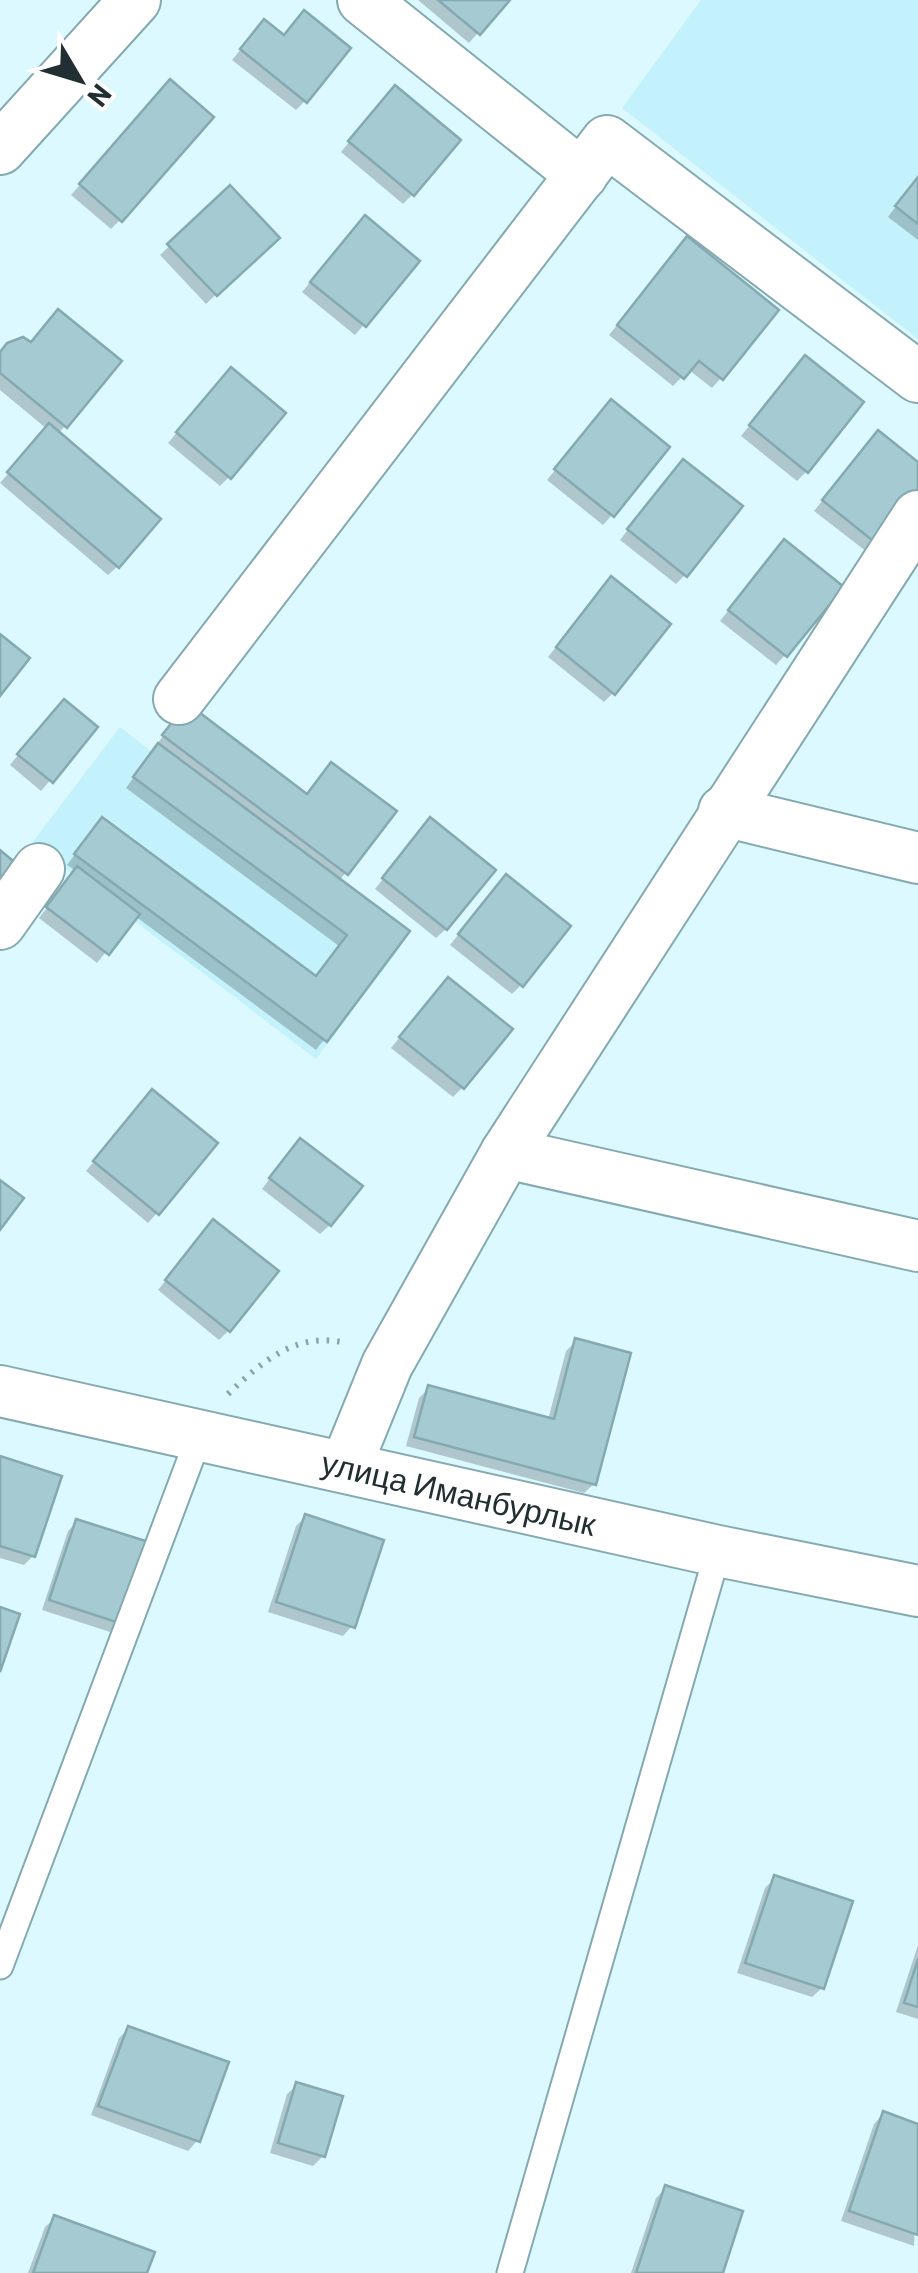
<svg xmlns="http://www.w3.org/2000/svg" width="918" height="2273" viewBox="0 0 918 2273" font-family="Barlow,sans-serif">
  <rect width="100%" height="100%" fill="#dbf9ff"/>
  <g fill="#c3f2fc">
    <polygon points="701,0 918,0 918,339 622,108"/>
    <polygon points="120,727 401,946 316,1059 32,843"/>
  </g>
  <g fill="#0003">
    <polygon points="418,0 507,0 469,43"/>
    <polygon points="255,32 283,38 305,101 296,110 232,60"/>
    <polygon points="161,92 120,220 111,229 71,195"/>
    <polygon points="385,98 413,194 403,204 341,152"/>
    <polygon points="918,177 918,240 888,217"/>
    <polygon points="230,189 276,238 206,304 160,255"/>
    <polygon points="355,228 417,262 355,335 302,292"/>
    <polygon points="678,249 721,378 712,388 689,370 673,386 609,335"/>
    <polygon points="30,345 119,361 58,434 118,566 108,575 0,483 47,429 0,390 0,357"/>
    <polygon points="795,368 807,471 797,481 741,436"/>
    <polygon points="221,379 229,477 220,486 168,443"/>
    <polygon points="602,412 612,515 603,525 547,480"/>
    <polygon points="869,442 918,465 871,555 814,511"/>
    <polygon points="674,471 685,575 676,584 620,540"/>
    <polygon points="775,552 785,655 776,665 720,621"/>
    <polygon points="602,589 613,693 604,702 548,657"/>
    <polygon points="54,711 95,727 41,791 10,765"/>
    <polygon points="177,716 306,796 393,812 339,881 407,931 316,1050 135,916 97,963 39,918 76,871 67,865 93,830 315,978 339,946 126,788"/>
    <polygon points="421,830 446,929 436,938 375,889"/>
    <polygon points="497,886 521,985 512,994 450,945"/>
    <polygon points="439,989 462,1088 453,1097 391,1048"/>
    <polygon points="143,1102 157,1213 148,1223 86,1171"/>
    <polygon points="291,1150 330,1225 320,1234 262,1189"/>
    <polygon points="204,1232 229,1330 219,1340 158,1290"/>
    <polygon points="576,1341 594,1484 584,1493 406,1446 419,1398 429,1388 548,1420 566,1351"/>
    <polygon points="0,1458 33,1556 24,1565 0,1558"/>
    <polygon points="305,1517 352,1626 343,1636 268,1612 296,1526"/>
    <polygon points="77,1522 119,1622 110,1632 42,1610 68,1531"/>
    <polygon points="775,1878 822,1988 812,1997 737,1973 765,1888"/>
    <polygon points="918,1945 918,2019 896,2012"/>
    <polygon points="129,2028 197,2141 188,2151 91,2115 119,2038"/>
    <polygon points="297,2085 323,2156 313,2166 270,2153 287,2094"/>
    <polygon points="883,2114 918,2126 914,2246 841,2221 874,2124"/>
    <polygon points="666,2188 720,2273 631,2273 656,2198"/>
    <polygon points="55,2218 144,2273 28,2273 45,2227"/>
  </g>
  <g fill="#a5cad2" stroke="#85a9b0" stroke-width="2.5">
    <polygon points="438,0 510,0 480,35"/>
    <polygon points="304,10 351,48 307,103 240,49 264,19 284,35"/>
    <polygon points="170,79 214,117 122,222 79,184"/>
    <polygon points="395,85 461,140 414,196 348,141"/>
    <polygon points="918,177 918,224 895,206"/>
    <polygon points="230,185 280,238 217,296 167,244"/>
    <polygon points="365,215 420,261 366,327 310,282"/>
    <polygon points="687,236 779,310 723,380 699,361 684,379 617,325"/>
    <polygon points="58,309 122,361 67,428 0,373 0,352 7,343 23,337 31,342"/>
    <polygon points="805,355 864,402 808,473 749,425"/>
    <polygon points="231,367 286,413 231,479 176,432"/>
    <polygon points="611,399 670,447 614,517 554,469"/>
    <polygon points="49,423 161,519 119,568 7,472"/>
    <polygon points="878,430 918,462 918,502 882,548 822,500"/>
    <polygon points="683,459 743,506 687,577 627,529"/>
    <polygon points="784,539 844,587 787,657 728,610"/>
    <polygon points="611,576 671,624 615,695 556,647"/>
    <polygon points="0,634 30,658 0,696"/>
    <polygon points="64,699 98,727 53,783 17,754"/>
    <polygon points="187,703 307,794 331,762 397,811 348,875 162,735"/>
    <polygon points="158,743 410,931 327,1042 74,854 102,817 316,976 347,935 133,777"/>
    <polygon points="430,817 496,870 447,930 382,878"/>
    <polygon points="0,850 25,871 0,901"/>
    <polygon points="77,866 140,914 109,955 46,907"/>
    <polygon points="506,874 571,926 523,987 458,934"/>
    <polygon points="448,977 513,1029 464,1089 399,1037"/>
    <polygon points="152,1089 218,1143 159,1215 93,1161"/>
    <polygon points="300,1138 363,1186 331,1226 269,1178"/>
    <polygon points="0,1180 24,1198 0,1230"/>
    <polygon points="213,1219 279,1271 230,1332 165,1280"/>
    <polygon points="575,1338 631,1353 596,1485 414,1437 428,1385 554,1419"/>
    <polygon points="0,1456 62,1476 35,1557 0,1546"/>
    <polygon points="305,1514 384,1540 355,1628 276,1602"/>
    <polygon points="76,1519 149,1542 122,1624 49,1600"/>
    <polygon points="0,1607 20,1614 0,1672"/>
    <polygon points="774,1875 853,1901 824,1989 745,1963"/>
    <polygon points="918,1959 918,2007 904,2003"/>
    <polygon points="128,2026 229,2062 200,2142 98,2106"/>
    <polygon points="296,2082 343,2096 325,2157 278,2143"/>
    <polygon points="883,2111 918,2124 918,2235 849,2211"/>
    <polygon points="665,2185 743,2211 723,2273 636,2273"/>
    <polygon points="54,2215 155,2252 147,2273 33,2273"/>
  </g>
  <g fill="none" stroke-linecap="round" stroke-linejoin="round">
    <g stroke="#85a9b0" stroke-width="29">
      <g id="lane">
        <polyline points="0,1966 200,1434"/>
        <polyline points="510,2273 718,1551"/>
      </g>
    </g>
    <g stroke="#85a9b0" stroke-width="54">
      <g id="street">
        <polyline points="363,0 582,175"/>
        <polyline points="0,149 135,0"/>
        <polyline points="179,699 607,141 918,377"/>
        <polyline points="724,811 918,858"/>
        <polyline points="0,924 39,869"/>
        <polyline points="506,1153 918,1246"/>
        <polyline points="0,1391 718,1551 918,1591"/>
        <polyline points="346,1466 387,1365 506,1153 918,516"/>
      </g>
    </g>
    <path stroke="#8ca3a8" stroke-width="6" stroke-dasharray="2.5 8" stroke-linecap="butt" d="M228 1394C263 1361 296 1331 347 1343"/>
    <use href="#lane" stroke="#fff" stroke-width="25"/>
    <use href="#street" stroke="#fff" stroke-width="50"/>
  </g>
  <g text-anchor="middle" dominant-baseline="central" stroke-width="8" stroke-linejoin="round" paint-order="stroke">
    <g font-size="32" fill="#212f32" stroke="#fff">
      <text transform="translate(459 1492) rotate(13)">улица Иманбурлык</text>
    </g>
  </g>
  <g transform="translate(80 80) rotate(128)" stroke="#ffffff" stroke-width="8" paint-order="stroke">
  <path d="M0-8L18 38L0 25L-18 38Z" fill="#212f32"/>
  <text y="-15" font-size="28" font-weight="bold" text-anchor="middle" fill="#212f32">N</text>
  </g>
</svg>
